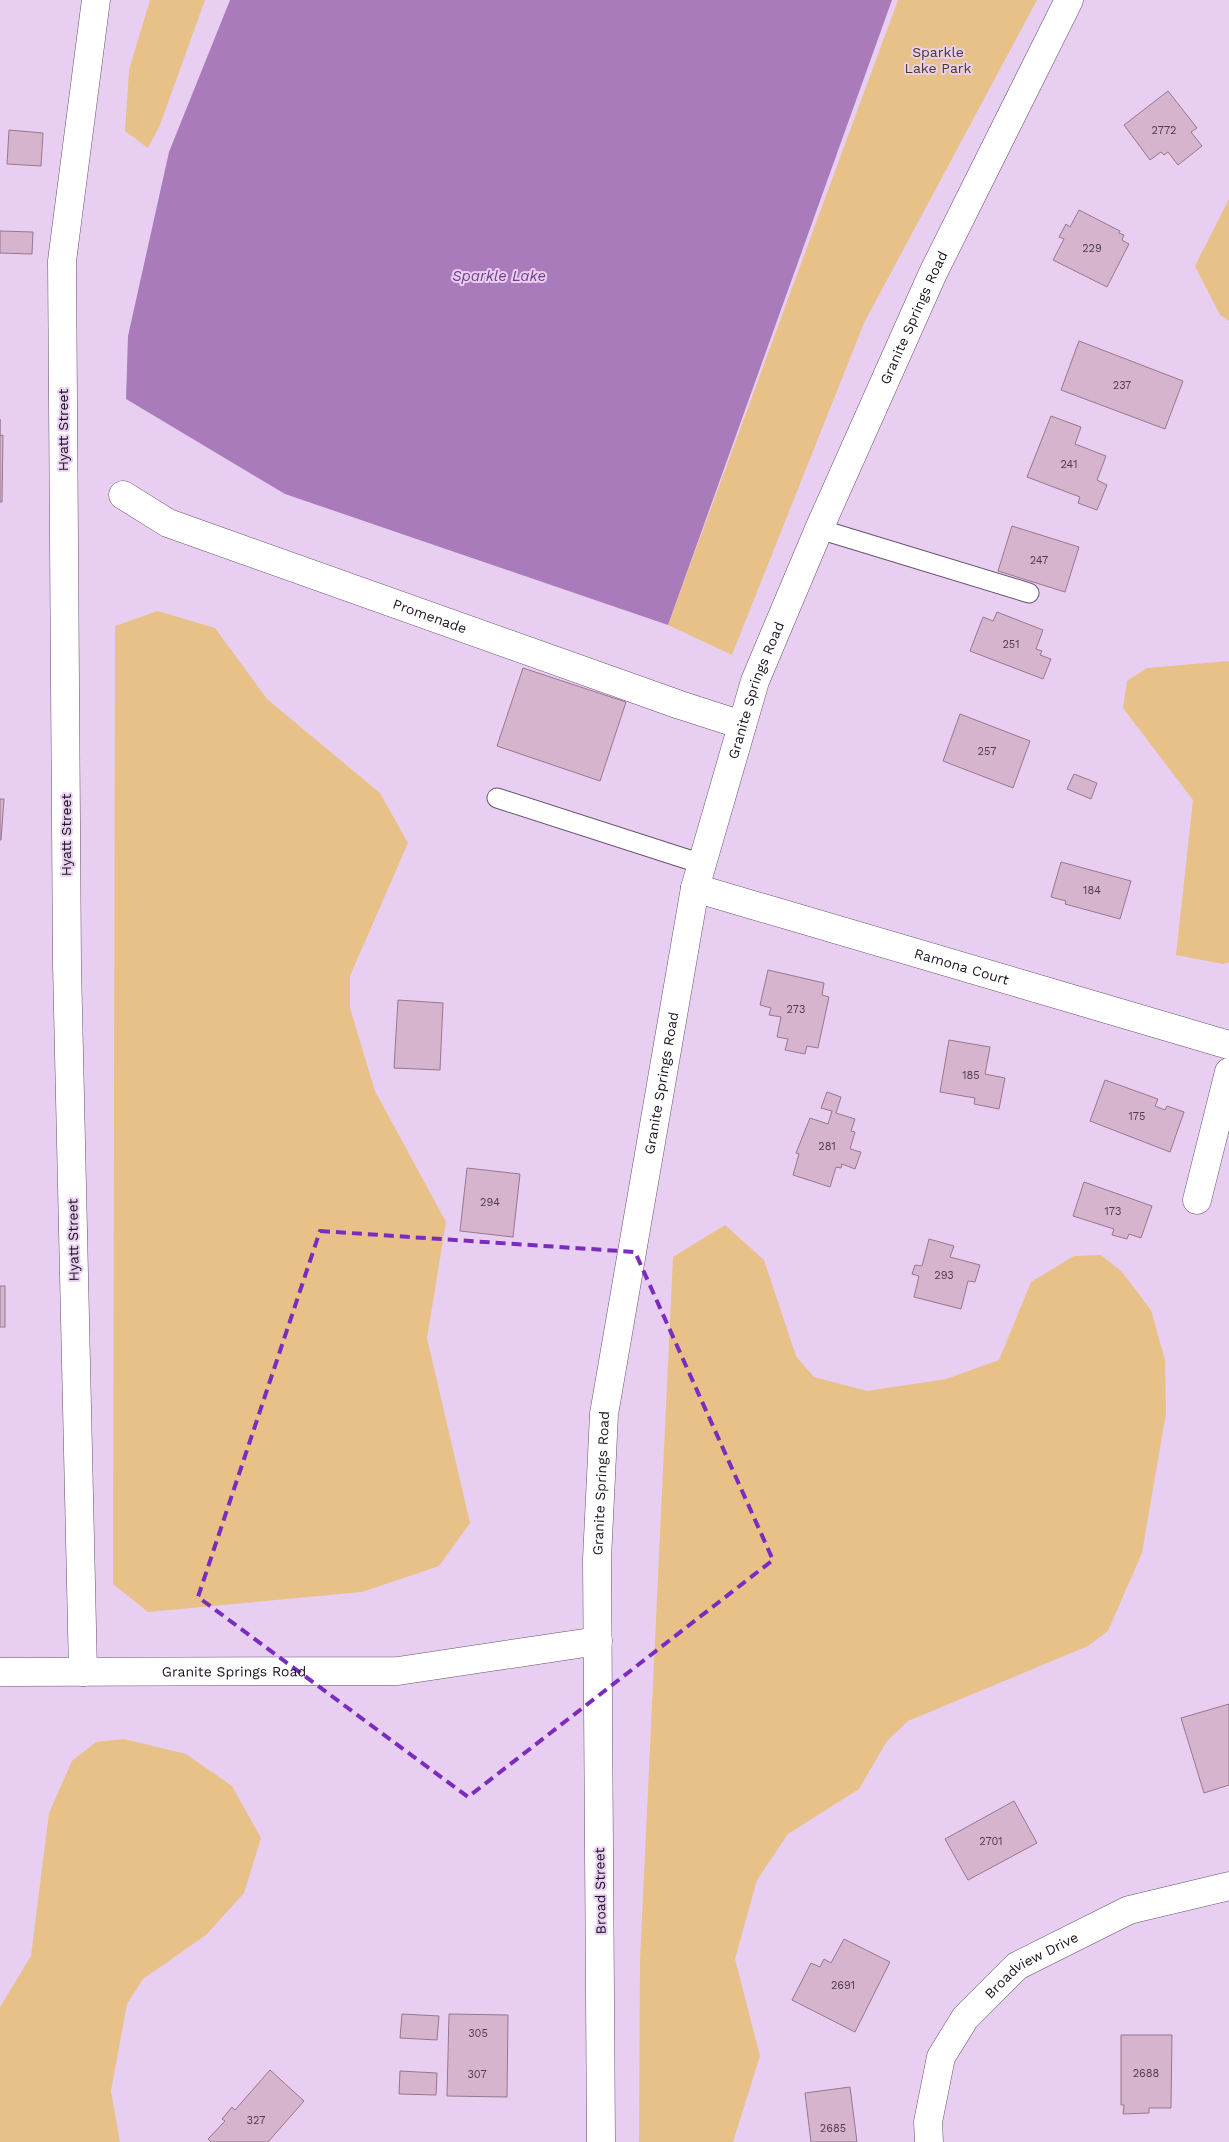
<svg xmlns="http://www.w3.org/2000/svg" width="1229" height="2142" viewBox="0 0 1229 2142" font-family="'Work Sans',sans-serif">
  <rect width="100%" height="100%" fill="#e8cff1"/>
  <g fill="#e8c188">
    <polygon points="150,0 205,0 160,125 148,148 125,131 129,70"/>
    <polygon points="898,0 1037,0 864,323 732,655 668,625"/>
    <polygon points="1229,199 1229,321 1220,315 1195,266"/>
    <polygon points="158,611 215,628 267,699 380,793 408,843 350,976 350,1008 375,1091 446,1222 427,1338 470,1523 439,1566 362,1592 148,1612 113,1584 115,626"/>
    <polygon points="1229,661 1229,962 1223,964 1176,955 1193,800 1123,708 1127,681 1147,668"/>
    <polygon points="725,1225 764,1260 796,1356 814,1377 867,1391 946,1379 999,1360 1031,1282 1074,1256 1101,1255 1122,1272 1151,1310 1165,1360 1166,1413 1142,1553 1108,1631 1088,1646 908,1721 887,1741 859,1789 788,1834 757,1880 735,1959 760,2056 733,2142 639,2142 640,1960 673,1257"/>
    <polygon points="124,1739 186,1754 232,1786 261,1838 244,1893 206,1935 143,1979 127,2004 111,2091 120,2142 0,2142 0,2007 31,1956 49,1813 72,1761 96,1742"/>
  </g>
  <polygon fill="#a97bba" points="230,0 892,0 668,625 285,494 126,399 128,336 169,152"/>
  <g fill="#d7b4cd" stroke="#97778e">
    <polygon points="1168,91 1197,128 1191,132 1202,146 1178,165 1168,152 1164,155 1161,152 1150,160 1124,125"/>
    <polygon points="9,130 43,133 41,166 7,164"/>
    <polygon points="1079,210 1120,231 1119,233 1124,235 1122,240 1129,244 1107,287 1053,260 1064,239 1059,237 1066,224 1070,227"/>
    <polygon points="0,231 33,232 32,254 0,253"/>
    <polygon points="1079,341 1183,381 1165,429 1061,390"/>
    <polygon points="1051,416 1081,427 1075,444 1106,456 1097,480 1107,485 1097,510 1078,503 1080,497 1027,477"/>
    <polygon points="0,419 0,436 3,435 2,502 0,502"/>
    <polygon points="1012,526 1079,547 1065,592 998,571"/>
    <polygon points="997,612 1043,630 1036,649 1042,651 1040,655 1051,659 1043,679 970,651 983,617 993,621"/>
    <polygon points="523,668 626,702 600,781 497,746"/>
    <polygon points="960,714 1030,741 1013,788 943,761"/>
    <polygon points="1074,774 1097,783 1091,799 1067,789"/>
    <polygon points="0,799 4,799 1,840 0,840"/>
    <polygon points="1061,862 1131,881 1120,919 1065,904 1066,901 1051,897"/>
    <polygon points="768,970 824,983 822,995 829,997 818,1048 807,1046 805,1054 785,1050 788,1039 777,1037 781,1017 769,1015 771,1008 760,1005"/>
    <polygon points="398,1000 443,1003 440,1070 394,1068"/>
    <polygon points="949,1040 990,1047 985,1074 1005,1078 999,1109 974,1104 975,1098 940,1092"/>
    <polygon points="1105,1080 1158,1099 1155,1106 1165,1110 1167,1106 1184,1112 1170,1152 1090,1121"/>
    <polygon points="827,1092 841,1097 836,1113 855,1119 851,1131 855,1132 850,1149 861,1152 855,1169 842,1164 841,1168 836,1167 830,1187 793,1175 799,1154 796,1153 810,1118 828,1124 832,1111 821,1108"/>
    <polygon points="467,1168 520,1174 513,1237 460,1231"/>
    <polygon points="1084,1182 1152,1206 1141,1238 1129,1234 1127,1239 1112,1235 1114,1229 1073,1216"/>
    <polygon points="929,1239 954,1246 950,1257 980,1265 975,1282 968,1281 961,1309 914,1297 919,1276 912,1274 915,1265 922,1266"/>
    <rect x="0" y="1286" width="5" height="41"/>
    <polygon points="1229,1704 1229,1785 1204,1793 1181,1718"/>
    <polygon points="1014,1801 1037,1843 968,1880 945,1839"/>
    <polygon points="844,1939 890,1962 855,2032 792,2000 811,1963 820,1967 824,1959 831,1963"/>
    <polygon points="402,2014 439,2016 437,2040 400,2038"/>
    <polygon points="449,2014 508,2015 507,2097 447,2096"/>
    <polygon points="1121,2035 1172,2035 1171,2108 1149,2108 1149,2113 1123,2114 1124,2105 1121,2105"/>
    <polygon points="270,2070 304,2101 268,2142 211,2142 208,2139 225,2121 222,2119 232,2107 235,2110"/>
    <polygon points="400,2071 437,2073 436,2095 399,2094"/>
    <polygon points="850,2087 857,2142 811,2142 805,2093"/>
  </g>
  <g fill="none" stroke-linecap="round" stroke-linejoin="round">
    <g stroke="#65506d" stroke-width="21">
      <g id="service">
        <polyline points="819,529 1029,593"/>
        <polyline points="497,798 702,864"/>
      </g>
    </g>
    <g stroke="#65506d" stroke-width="29">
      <g id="minor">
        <path id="s1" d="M123 495 168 523 680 705 742 725"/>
        <path id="s2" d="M695 888 1229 1045"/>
        <polyline points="1197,1200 1229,1072"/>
        <polyline points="83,1672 67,965 62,261 96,0"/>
        <path id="s3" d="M929 2142 928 2122 941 2057 965 2018 1017 1966 1129 1910 1229 1886"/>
      </g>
    </g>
    <g stroke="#65506d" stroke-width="29">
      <g id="tertiary">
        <path id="s4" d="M0 1672 398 1671 598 1641"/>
        <path id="s5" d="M601 2142 597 1559 604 1414 695 888 755 681 819 529 933 273 1069 0"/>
      </g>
    </g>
    <use href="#service" stroke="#fff" stroke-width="19"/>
    <use href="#minor" stroke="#fff" stroke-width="28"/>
    <use href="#tertiary" stroke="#fff" stroke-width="28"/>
  </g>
  <path fill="none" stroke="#7b2cbf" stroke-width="4" stroke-dasharray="10 6" stroke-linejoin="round" d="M320 1231 635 1252 773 1560 468 1797 198 1597Z"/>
  <g text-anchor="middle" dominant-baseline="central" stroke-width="4" stroke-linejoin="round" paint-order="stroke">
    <g font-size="11" fill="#4c3c4b">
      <text x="1164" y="130">2772</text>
      <text x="1092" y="248">229</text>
      <text x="1122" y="385">237</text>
      <text x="1069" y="464">241</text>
      <text x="1039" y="560">247</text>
      <text x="1011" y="644">251</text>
      <text x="987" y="751">257</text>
      <text x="1092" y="890">184</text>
      <text x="796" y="1009">273</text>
      <text x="971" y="1075">185</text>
      <text x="1137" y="1116">175</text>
      <text x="827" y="1146">281</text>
      <text x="490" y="1202">294</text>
      <text x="1113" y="1211">173</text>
      <text x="944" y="1275">293</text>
      <text x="991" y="1841">2701</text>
      <text x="843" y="1985">2691</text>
      <text x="478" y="2033">305</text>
      <text x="1146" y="2073">2688</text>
      <text x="477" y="2074">307</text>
      <text x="256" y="2120">327</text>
      <text x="833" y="2128">2685</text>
    </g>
    <g font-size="14" fill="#4e3a1b" stroke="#e8cff1">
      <text x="938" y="52">Sparkle<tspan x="938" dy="16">Lake Park</tspan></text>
    </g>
    <g font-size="14" fill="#1d1420" stroke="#e8cff1">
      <text stroke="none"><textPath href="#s5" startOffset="1874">Granite Springs Road</textPath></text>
      <text transform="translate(63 430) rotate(-90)">Hyatt Street</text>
      <text stroke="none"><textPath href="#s1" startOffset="331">Promenade</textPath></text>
      <text stroke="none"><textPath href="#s5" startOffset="1469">Granite Springs Road</textPath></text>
      <text transform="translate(66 835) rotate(-90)">Hyatt Street</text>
      <text stroke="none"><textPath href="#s2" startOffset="278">Ramona Court</textPath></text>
      <text stroke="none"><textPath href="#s5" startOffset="1064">Granite Springs Road</textPath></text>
      <text transform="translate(73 1240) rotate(-91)">Hyatt Street</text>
      <text stroke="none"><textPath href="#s5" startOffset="659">Granite Springs Road</textPath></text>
      <text stroke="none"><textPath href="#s4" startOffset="234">Granite Springs Road</textPath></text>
      <text transform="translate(600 1891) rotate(-91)">Broad Street</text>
      <text stroke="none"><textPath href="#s3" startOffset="218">Broadview Drive</textPath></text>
    </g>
    <g font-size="15" font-style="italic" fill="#753b89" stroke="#e8cff1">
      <text x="499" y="276">Sparkle Lake</text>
    </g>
  </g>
</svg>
